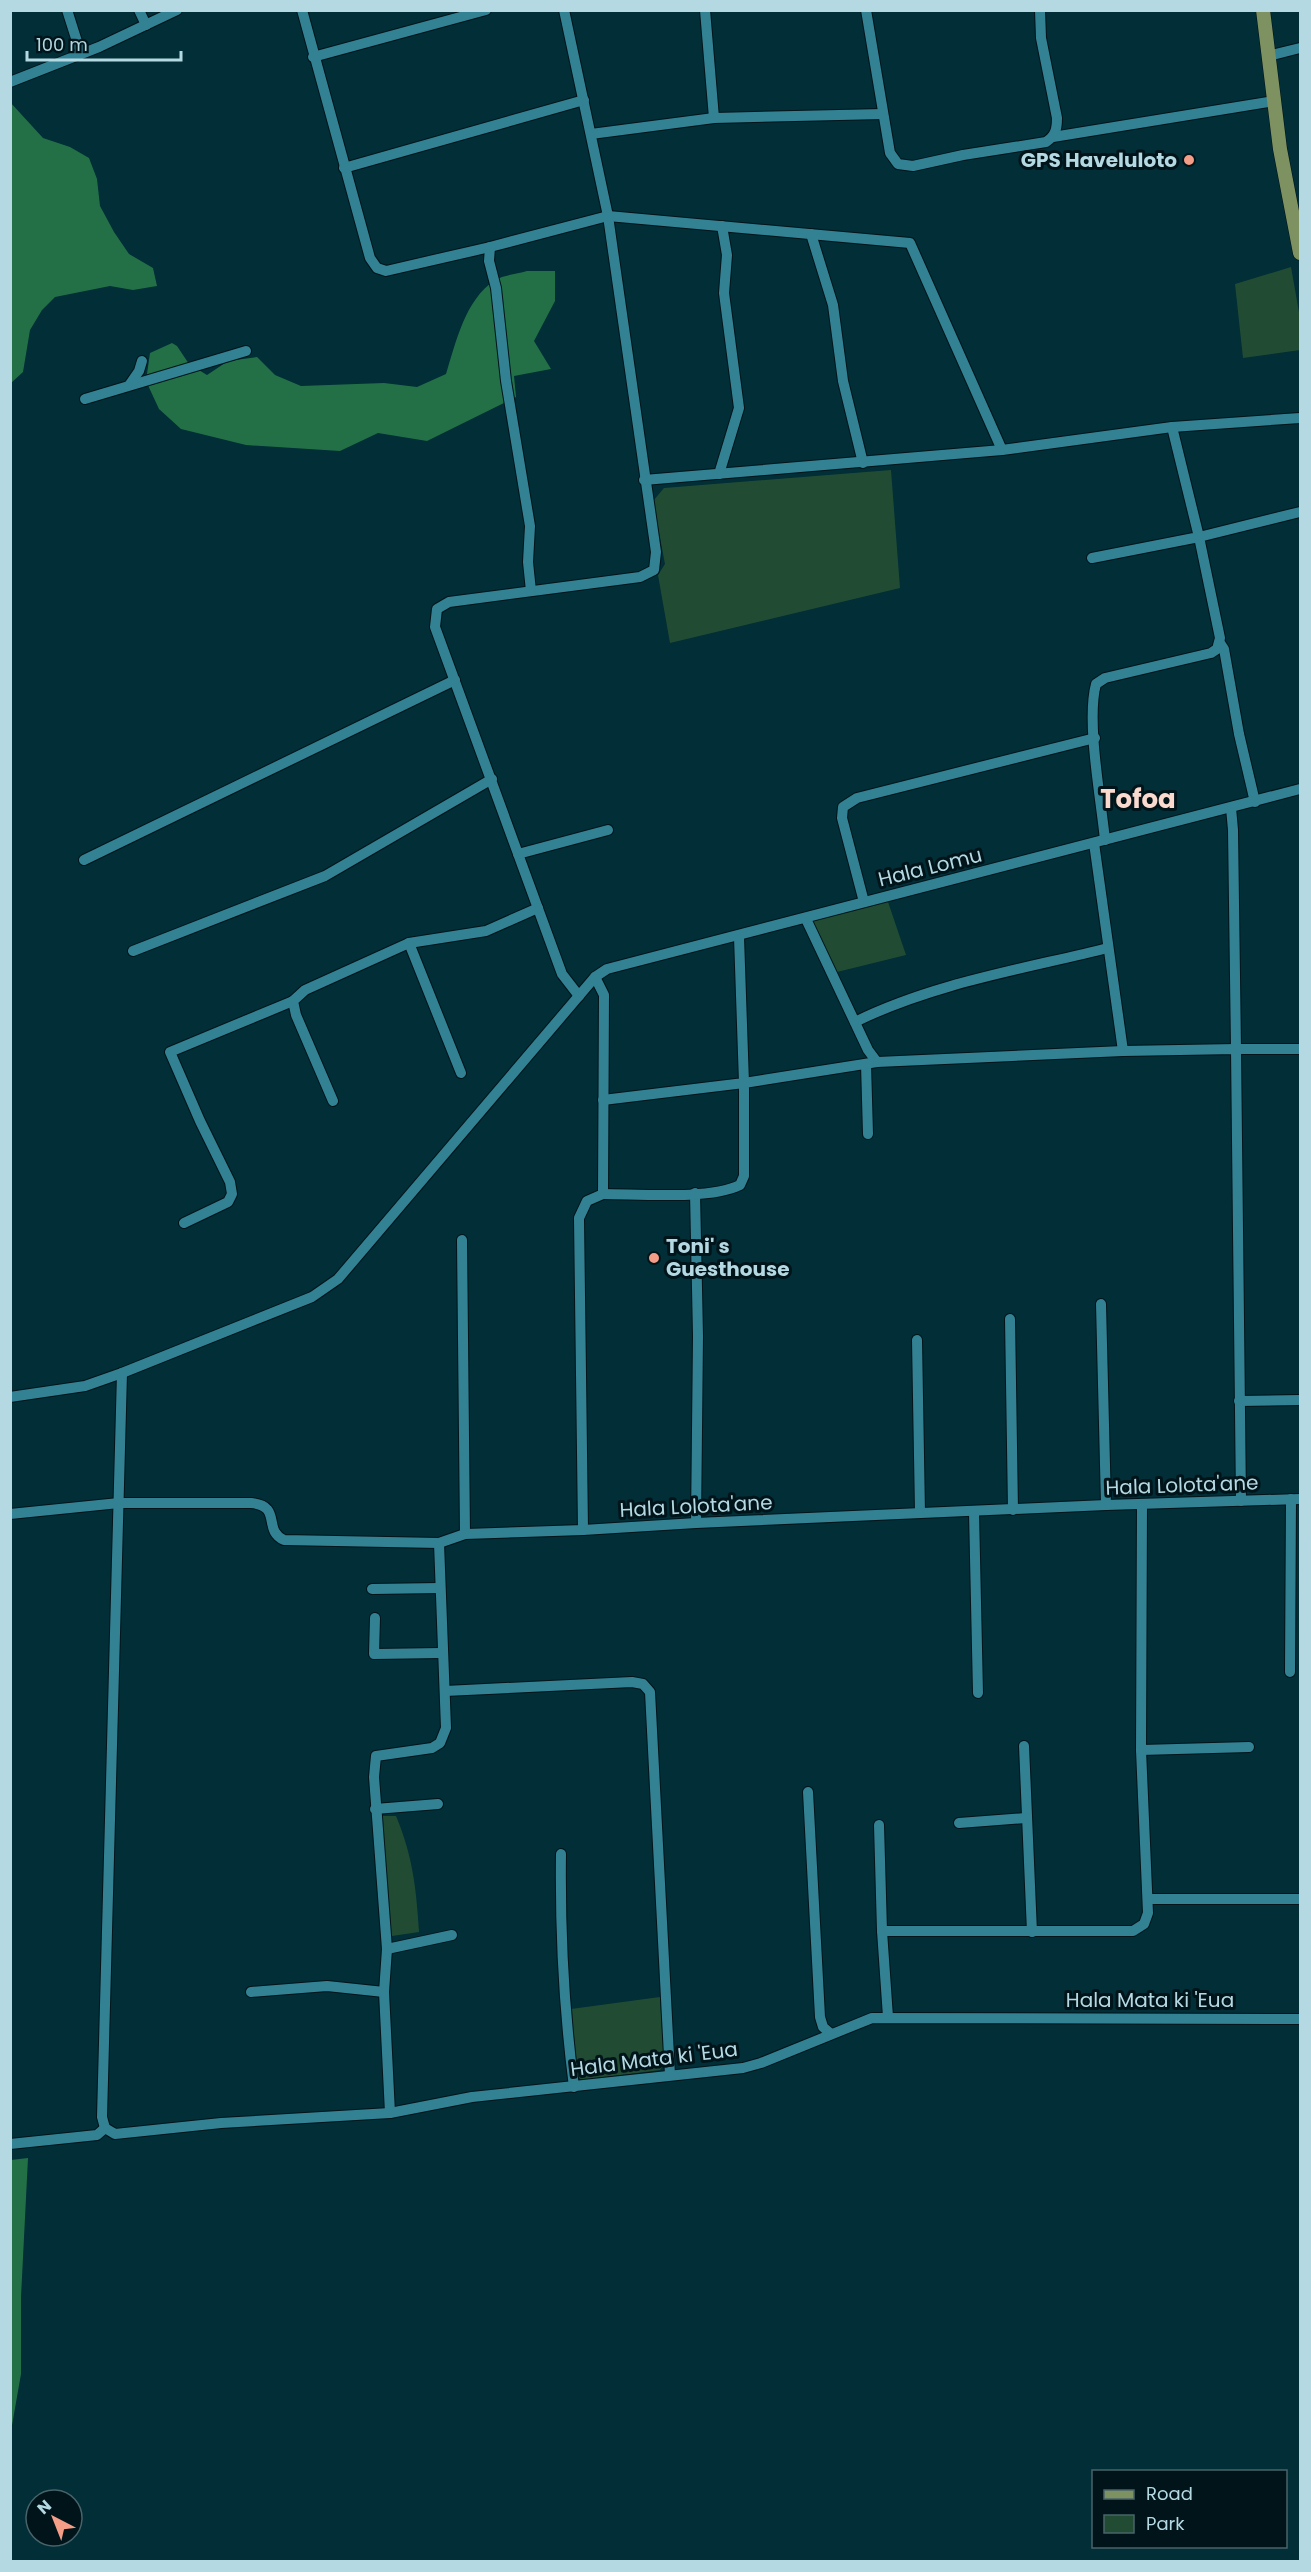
<svg xmlns="http://www.w3.org/2000/svg" width="1311" height="2572" viewBox="0 0 1311 2572" font-family="Poppins,sans-serif">
  <rect width="100%" height="100%" fill="#012e37"/>
  <g fill="#214c33">
    <polygon points="1291,267 1300,318 1300,350 1243,358 1235,284"/>
    <polygon points="891,470 900,588 670,643 658,575 665,564 653,501 664,488"/>
    <polygon points="887,899 906,955 833,973 810,922"/>
    <path d="M382 1816H396C413 1857 416 1888 419 1932L392 1936 389 1933Z"/>
    <polygon points="660,1997 664,2064 660,2070 582,2080 577,2076 571,2009"/>
  </g>
  <g fill="#237047">
    <polygon points="10,102 43,138 70,147 89,158 97,179 100,206 114,232 129,254 153,268 157,286 133,290 110,286 55,297 42,310 30,330 23,372 11,383"/>
    <path d="M527 271H555V301L534 341 551 369 514 376 516 397 427 441 378 433 340 451 246 445 181 429 159 409 146 381 150 353 172 343 177 346 189 364 207 375 228 361 257 357 275 375 301 386 384 383 417 387 446 374C456 342 465 300 495 280 504 275 517 274 527 271Z"/>
    <polygon points="28,2158 21,2297 21,2374 11,2431 11,2160"/>
  </g>
  <g fill="none" stroke-linecap="round" stroke-linejoin="round">
    <g stroke="#00141a" stroke-width="12">
      <g id="minor">
        <polyline points="67,10 81,54"/>
        <polyline points="139,10 146,25"/>
        <polyline points="302,10 370,258 377,268 386,271 490,247 608,216 910,243 1002,450"/>
        <polyline points="564,10 608,216 656,552 654,570 640,577 449,602 437,609 435,627 562,974 579,996"/>
        <polyline points="705,10 714,118"/>
        <path d="M866 10 890 153 898 164 913 166 963 155 1046 142C1055 136 1057 130 1057 118L1041 38 1040 10"/>
        <polyline points="1268,56 1300,48"/>
        <polyline points="313,57 486,10"/>
        <polyline points="10,82 99,47 177,10"/>
        <polyline points="591,134 714,118 883,114"/>
        <polyline points="1053,137 1274,101"/>
        <polyline points="344,168 584,100"/>
        <polyline points="811,234 833,305 843,381 863,463"/>
        <polyline points="490,247 489,261 496,288 506,381 530,526 528,562 531,591"/>
        <polyline points="130,384 139,371 142,361"/>
        <polyline points="85,399 246,351"/>
        <polyline points="719,474 739,408 724,293 727,255 722,226"/>
        <polyline points="644,480 1002,450 1172,427 1300,418"/>
        <polyline points="1092,558 1199,537 1172,427"/>
        <polyline points="1220,643 1224,649 1239,734 1255,802"/>
        <polyline points="1231,808 1233,830 1236,1049 1300,1049"/>
        <path d="M1105 840C1101 799 1086 721 1096 684L1105 678 1211 653 1217 649 1220 638 1199 537 1300 512"/>
        <polyline points="1094,843 1123,1051"/>
        <polyline points="518,854 608,830"/>
        <polyline points="84,860 455,680"/>
        <polyline points="864,902 842,818 843,807 857,798 1095,738"/>
        <polyline points="806,919 868,1050 877,1062"/>
        <polyline points="409,943 461,1073"/>
        <polyline points="133,951 325,876 492,779"/>
        <path d="M855 1022C934 983 1024 969 1108 948"/>
        <polyline points="866,1064 868,1134"/>
        <polyline points="603,1100 744,1083 739,937"/>
        <polyline points="333,1101 296,1015 293,1001 305,990 409,943 486,931 538,908"/>
        <polyline points="695,1193 698,1336 696,1523"/>
        <path d="M603 1194C639 1194 710 1200 740 1185L744 1176V1083L877 1062 1123 1051 1236 1049 1241 1501"/>
        <polyline points="184,1223 228,1202 232,1194 230,1182 200,1121 170,1052 293,1001"/>
        <polyline points="462,1240 465,1534"/>
        <polyline points="1101,1304 1106,1505"/>
        <polyline points="1010,1319 1013,1510"/>
        <polyline points="917,1340 920,1513"/>
        <polyline points="10,1397 85,1386 122,1373 312,1297 338,1279 595,977 607,969 1300,789"/>
        <polyline points="1239,1401 1300,1400"/>
        <polyline points="974,1512 978,1693"/>
        <path d="M10 1514 119 1503H251C283 1506 262 1530 284 1540L439 1543 465 1534 583 1530 696 1523 1106 1505 1300 1499"/>
        <polyline points="583,1530 579,1218 587,1201 603,1194 604,995 595,977"/>
        <polyline points="372,1589 440,1588"/>
        <polyline points="375,1618 374,1654 441,1653"/>
        <polyline points="1290,1672 1291,1499"/>
        <polyline points="445,1691 632,1682 643,1684 650,1692 670,2075"/>
        <polyline points="1024,1746 1032,1932"/>
        <polyline points="1141,1750 1249,1747"/>
        <polyline points="808,1792 820,2017 823,2027 830,2033"/>
        <polyline points="375,1809 438,1804"/>
        <polyline points="959,1823 1026,1818"/>
        <polyline points="879,1825 882,1931"/>
        <path d="M561 1854C560 1932 564 2010 574 2087"/>
        <polyline points="1148,1899 1300,1899"/>
        <polyline points="387,1949 452,1935"/>
        <polyline points="251,1992 327,1986 384,1992"/>
        <polyline points="888,2017 882,1931 1133,1931 1144,1924 1148,1913 1141,1750 1142,1505"/>
        <polyline points="390,2113 384,1992 387,1949 374,1777 376,1756 432,1748 440,1743 446,1728 439,1543"/>
        <polyline points="105,2128 102,2117 122,1373"/>
        <polyline points="10,2144 97,2135 105,2128 115,2134 221,2123 390,2113 472,2097 743,2068 761,2063 872,2018 1300,2019"/>
      </g>
    </g>
    <g stroke="#00141a" stroke-width="15">
      <polyline id="major" points="1263,10 1280,149 1300,253"/>
    </g>
    <use href="#minor" stroke="#328294" stroke-width="10"/>
    <use href="#major" stroke="#7e9161" stroke-width="14"/>
  </g>
  <g fill="#f49e87" stroke="#00141a" stroke-width="2">
    <circle cx="1189" cy="160" r="6"/>
    <circle cx="654" cy="1258" r="6"/>
  </g>
  <g text-anchor="middle" dominant-baseline="central" stroke-width="6" stroke-linejoin="round" paint-order="stroke">
    <g font-size="20" font-weight="bold" fill="#b5d9e3" stroke="#00141a" text-anchor="end">
      <text x="1177" y="160">GPS Haveluloto</text>
      <text x="666" y="1246" text-anchor="start">Toni' s<tspan x="666" dy="23">Guesthouse</tspan></text>
    </g>
    <g font-size="20" fill="#b5d9e3" stroke="#00141a">
      <text transform="translate(930 867) rotate(-14)">Hala Lomu</text>
      <text transform="translate(1182 1485) rotate(-2)">Hala Lolota'ane</text>
      <text transform="translate(696 1506) rotate(-3)">Hala Lolota'ane</text>
      <text x="1150" y="2000">Hala Mata ki 'Eua</text>
      <text transform="translate(654 2059) rotate(-7)">Hala Mata ki 'Eua</text>
    </g>
    <g font-size="26" font-weight="bold" fill="#fad9cf" stroke="#00141a">
      <text x="1138" y="799">Tofoa</text>
    </g>
  </g>
  <rect width="1311" height="2572" fill="none" stroke="#b5d9e3" stroke-width="24"/>
  <rect x="1092" y="2470" width="195" height="78" fill="#00141a" stroke="#48636a" stroke-width="1.5"/>
  <rect x="1104" y="2490" width="30" height="9" fill="#7e9161" stroke="#48636a" stroke-width="1.5"/>
  <text x="1146" y="2500" font-size="18" fill="#b5d9e3">Road</text>
  <rect x="1104" y="2515" width="30" height="18" fill="#214c33" stroke="#48636a" stroke-width="1.5"/>
  <text x="1146" y="2530" font-size="18" fill="#b5d9e3">Park</text>
  <g transform="translate(54 2518) rotate(318)"><circle r="28" fill="#00141a" stroke="#48636a" stroke-width="1.5"/>
  <path d="M0-4.5L10 22L0 15L-10 22Z" fill="#f49e87"/>
  <text y="-9" font-size="16" font-weight="bold" text-anchor="middle" fill="#b5d9e3">N</text>
  </g>
  <path d="M27 51v9h154v-9" fill="none" stroke="#b5d9e3" stroke-width="3"/>
  <text x="36" y="51" font-size="18" fill="#b5d9e3" stroke="#00141a" stroke-width="4.5" paint-order="stroke">100 m</text>
</svg>
